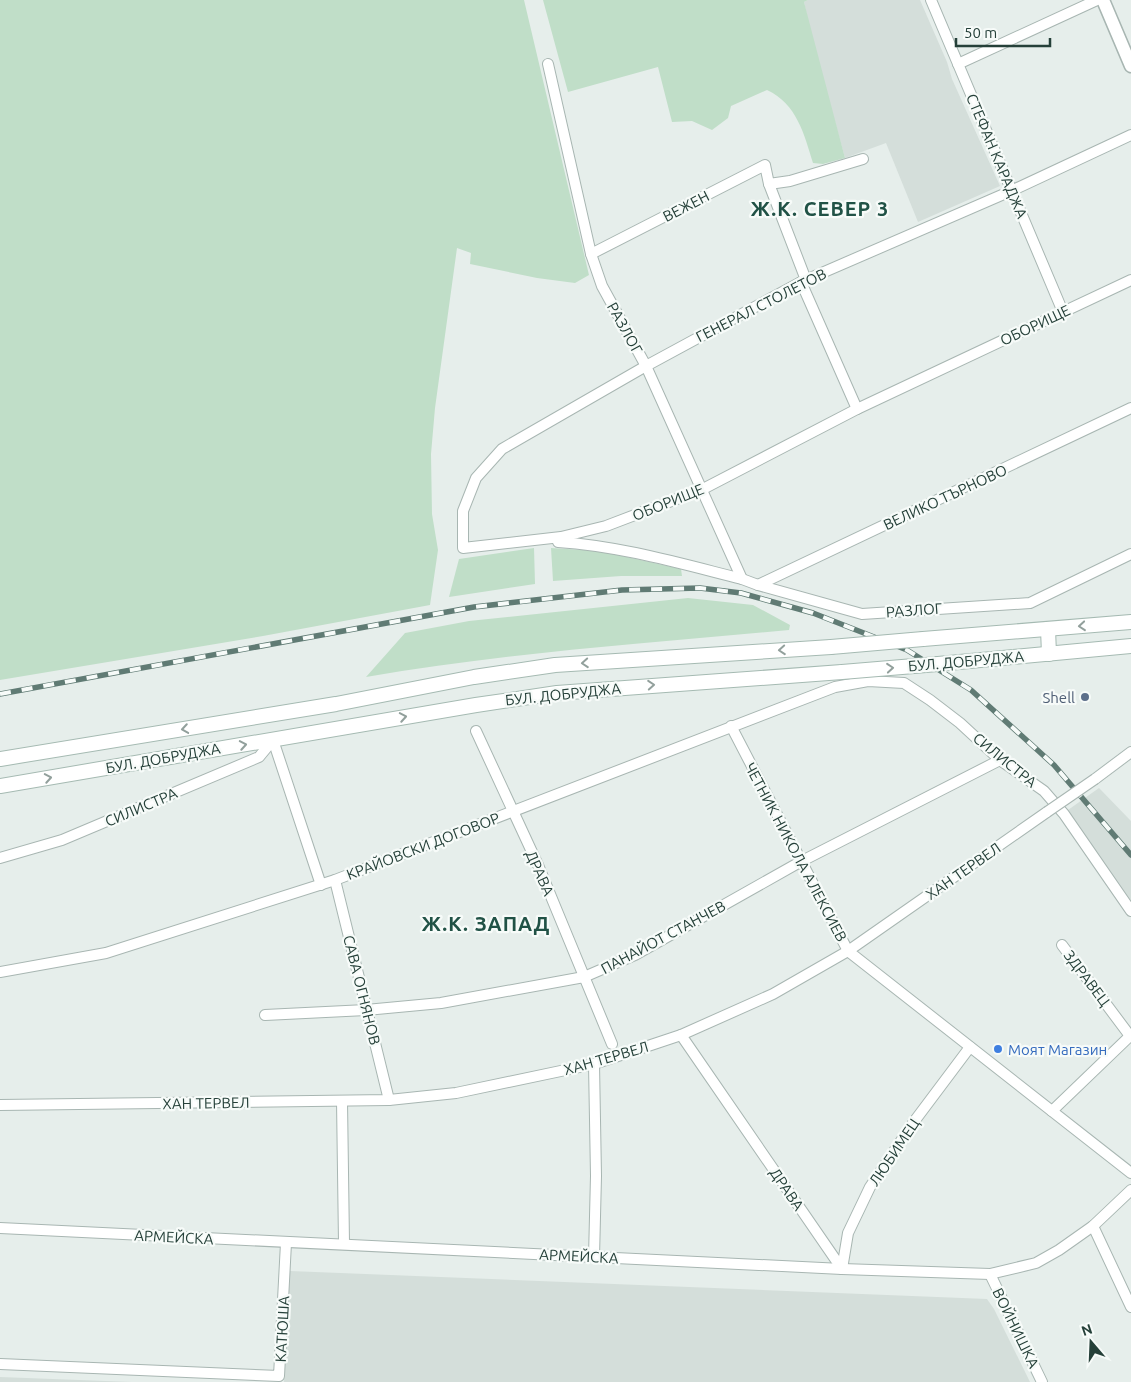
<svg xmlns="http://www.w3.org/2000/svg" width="1131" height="1382" viewBox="0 0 1131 1382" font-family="Ubuntu,sans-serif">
  <rect width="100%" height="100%" fill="#e6eeeb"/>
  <g fill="#d4deda">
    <polygon points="808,0 920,0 947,62 952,79 1000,186 918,222 886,143 845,158 812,39 804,2"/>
    <polygon points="1099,788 1131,821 1131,903 1068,810"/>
    <polygon points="290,1271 987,1299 994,1309 1030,1382 284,1382"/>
    <polygon points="0,1377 132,1382 0,1382"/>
  </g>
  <g fill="#c0dec8">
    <polygon points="0,0 524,0 589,275 575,283 537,278 470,264 471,253 457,248 435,408 431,454 432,514 438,550 430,605 263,636 0,680"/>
    <path d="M543 0H808L804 2 845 158 823 164 813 163C804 134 797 104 767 90L731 106 728 118 712 130 692 121 672 122 658 67 568 92Z"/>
    <polygon points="534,548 535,584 449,597 459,559"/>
    <polygon points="551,548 600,551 681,569 682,576 621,576 553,581"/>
    <path d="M688 598 753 605 790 625 789 630C647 643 506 653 366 677L405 633 469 621Z"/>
  </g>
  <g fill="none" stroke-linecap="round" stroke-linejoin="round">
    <g stroke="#a8b6b2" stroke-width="12">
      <g id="minor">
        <polyline points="931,0 1063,312"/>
        <polyline points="548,64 591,254 602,286 646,366 742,579"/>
        <polyline points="958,64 1097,0"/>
        <polyline points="1131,135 1011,191 801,282 646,366 502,449 476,478 463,511 463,548 561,537 606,526 703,489 857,409 1131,280"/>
        <polyline points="769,184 790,181 863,159"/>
        <polyline points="591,254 765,165 769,184 806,280"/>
        <polyline points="801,282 857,409"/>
        <path d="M558 542C621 546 682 564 742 579L758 585 862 614 1030 603 1131 554"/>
        <polyline points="758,585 1131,408"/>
        <polyline points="731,726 848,951 1131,1173"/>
        <polyline points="476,731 538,865 612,1044"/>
        <polyline points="273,740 321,885"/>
        <polyline points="1095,779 1131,752"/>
        <polyline points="0,858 62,840 259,757 273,740"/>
        <polyline points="335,880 389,1100"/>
        <polyline points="1062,945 1130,1036"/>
        <polyline points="0,972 106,953 335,880 835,687 868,681 904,683 930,700 960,723 1000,760 1044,791 1064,814 1131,911"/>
        <polyline points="265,1015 366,1010 441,1003 584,977 635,955 800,862 1000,760"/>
        <polyline points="681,1035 842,1269"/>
        <polyline points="342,1101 344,1243"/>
        <polyline points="0,1105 389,1100 456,1093 594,1064 681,1035 773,994 848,951 1047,812"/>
        <polyline points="1052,1111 1131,1035"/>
        <polyline points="1093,1226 1131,1307"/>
        <polyline points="0,1228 842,1269 990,1274 1036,1263 1059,1250 1093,1226 1131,1190"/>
        <polyline points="594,1257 596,1176 594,1064"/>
        <polyline points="842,1269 848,1233 870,1187 913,1123 970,1047"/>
        <polyline points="990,1274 1042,1382"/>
        <polyline points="0,1364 279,1376 286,1243"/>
      </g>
    </g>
    <g stroke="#a8b6b2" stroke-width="15">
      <polyline id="tertiary" points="1103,0 1131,66"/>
    </g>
    <g stroke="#a5bab2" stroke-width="16">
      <g id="secondary">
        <polyline points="1048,629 1049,654"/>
        <polyline points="923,639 1131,622"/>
        <polyline points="938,664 1131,646"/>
        <polyline points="0,759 336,704 474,677 555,665 831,647"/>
        <polyline points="0,786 476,705 557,693 842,672"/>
      </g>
    </g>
    <use href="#minor" stroke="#fff" stroke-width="10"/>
    <use href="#tertiary" stroke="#fff" stroke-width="12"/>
    <use href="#secondary" stroke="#fff" stroke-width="14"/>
    <g stroke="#607b74" stroke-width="5.5">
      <polyline id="rail" points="0,694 474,607 622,590 700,588 741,593 813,613 907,650 971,690 1054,765 1131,855"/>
    </g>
    <use href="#rail" stroke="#f7fbf9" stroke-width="4" stroke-dasharray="11" stroke-linecap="butt"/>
    <g stroke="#a8b6b2" stroke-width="12" stroke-linecap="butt">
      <polyline id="minor-bridge" points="1047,812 1095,779"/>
    </g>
    <g stroke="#a5bab2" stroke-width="16" stroke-linecap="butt">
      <g id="secondary-bridge">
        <polyline points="831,647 923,639"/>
        <polyline points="842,672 938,664"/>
      </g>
    </g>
    <use href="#minor-bridge" stroke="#fff" stroke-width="10"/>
    <use href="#secondary-bridge" stroke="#fff" stroke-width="14"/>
  </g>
  <defs><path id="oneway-chevron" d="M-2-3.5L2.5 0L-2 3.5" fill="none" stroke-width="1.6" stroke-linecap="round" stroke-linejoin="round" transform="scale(1.25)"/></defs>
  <g stroke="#92a09c">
    <use href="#oneway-chevron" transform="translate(1082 626) rotate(175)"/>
    <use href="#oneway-chevron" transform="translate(782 650) rotate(176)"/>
    <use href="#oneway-chevron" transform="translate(585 663) rotate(176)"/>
    <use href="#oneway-chevron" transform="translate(890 668) rotate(-5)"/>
    <use href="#oneway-chevron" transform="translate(651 685) rotate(-4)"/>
    <use href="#oneway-chevron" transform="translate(403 717) rotate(-10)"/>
    <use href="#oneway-chevron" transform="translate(185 729) rotate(171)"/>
    <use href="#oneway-chevron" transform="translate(243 745) rotate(-10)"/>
    <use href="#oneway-chevron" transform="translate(48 778) rotate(-10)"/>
  </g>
  <circle fill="#5c6f8a" stroke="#f7fbf9" stroke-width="2" cx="1085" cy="697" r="5"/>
  <circle fill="#3f7fe0" stroke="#f7fbf9" stroke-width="2" cx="998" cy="1049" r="5"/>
  <g text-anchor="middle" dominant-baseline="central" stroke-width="4.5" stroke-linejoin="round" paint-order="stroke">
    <g font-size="15" fill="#254039" stroke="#f7fbf9">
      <text transform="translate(997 156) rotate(67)">СТЕФАН КАРАДЖА</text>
      <text transform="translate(686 206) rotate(-27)">ВЕЖЕН</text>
      <text transform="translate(761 305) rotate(-27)">ГЕНЕРАЛ СТОЛЕТОВ</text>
      <text transform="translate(1035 325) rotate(-25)">ОБОРИЩЕ</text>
      <text transform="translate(625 328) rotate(61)">РАЗЛОГ</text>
      <text transform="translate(945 497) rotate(-25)">ВЕЛИКО ТЪРНОВО</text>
      <text transform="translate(668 502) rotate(-22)">ОБОРИЩЕ</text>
      <text transform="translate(914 610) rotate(-4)">РАЗЛОГ</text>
      <text transform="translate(966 661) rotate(-5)">БУЛ. ДОБРУДЖА</text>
      <text transform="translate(563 694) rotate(-6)">БУЛ. ДОБРУДЖА</text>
      <text transform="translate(163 758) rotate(-10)">БУЛ. ДОБРУДЖА</text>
      <text transform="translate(1005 760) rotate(39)">СИЛИСТРА</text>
      <text transform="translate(141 807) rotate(-23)">СИЛИСТРА</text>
      <text transform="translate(423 846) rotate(-21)">КРАЙОВСКИ ДОГОВОР</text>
      <text transform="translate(796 852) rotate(62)">ЧЕТНИК НИКОЛА АЛЕКСИЕВ</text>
      <text transform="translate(963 871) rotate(-35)">ХАН ТЕРВЕЛ</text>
      <text transform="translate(540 873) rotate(66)">ДРАВА</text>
      <text transform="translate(663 937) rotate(-28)">ПАНАЙОТ СТАНЧЕВ</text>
      <text transform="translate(1087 978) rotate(53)">ЗДРАВЕЦ</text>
      <text transform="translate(362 990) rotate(76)">САВА ОГНЯНОВ</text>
      <text transform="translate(606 1058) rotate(-16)">ХАН ТЕРВЕЛ</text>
      <text transform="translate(206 1103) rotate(-1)">ХАН ТЕРВЕЛ</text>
      <text transform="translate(894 1152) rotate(-56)">ЛЮБИМЕЦ</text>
      <text transform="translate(787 1189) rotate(56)">ДРАВА</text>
      <text transform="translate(174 1237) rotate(3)">АРМЕЙСКА</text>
      <text transform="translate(579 1256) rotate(3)">АРМЕЙСКА</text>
      <text transform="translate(1016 1328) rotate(64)">ВОЙНИШКА</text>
      <text transform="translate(282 1329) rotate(-87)">КАТЮША</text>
    </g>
    <g font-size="15" fill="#4e5e75" stroke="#f7fbf9" text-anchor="end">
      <text x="1075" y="697">Shell</text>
    </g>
    <g font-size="15" fill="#366cbe" stroke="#f7fbf9" text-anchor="start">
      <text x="1008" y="1049">Моят Магазин</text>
    </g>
    <g font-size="20" font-weight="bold" letter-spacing="1" fill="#215246" stroke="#f7fbf9">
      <text x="820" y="208">Ж.К. СЕВЕР 3</text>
      <text x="486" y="923">Ж.К. ЗАПАД</text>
    </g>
  </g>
  <g transform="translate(1091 1342) rotate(341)" stroke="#f7fbf9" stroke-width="4" paint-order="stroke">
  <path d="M0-4L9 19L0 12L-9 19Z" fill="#254039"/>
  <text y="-8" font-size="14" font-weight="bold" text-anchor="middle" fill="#254039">N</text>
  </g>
  <path d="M956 38v8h94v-8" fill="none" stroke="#254039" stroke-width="2.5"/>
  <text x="964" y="38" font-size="15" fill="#254039" stroke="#f7fbf9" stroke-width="4" paint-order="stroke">50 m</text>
</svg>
